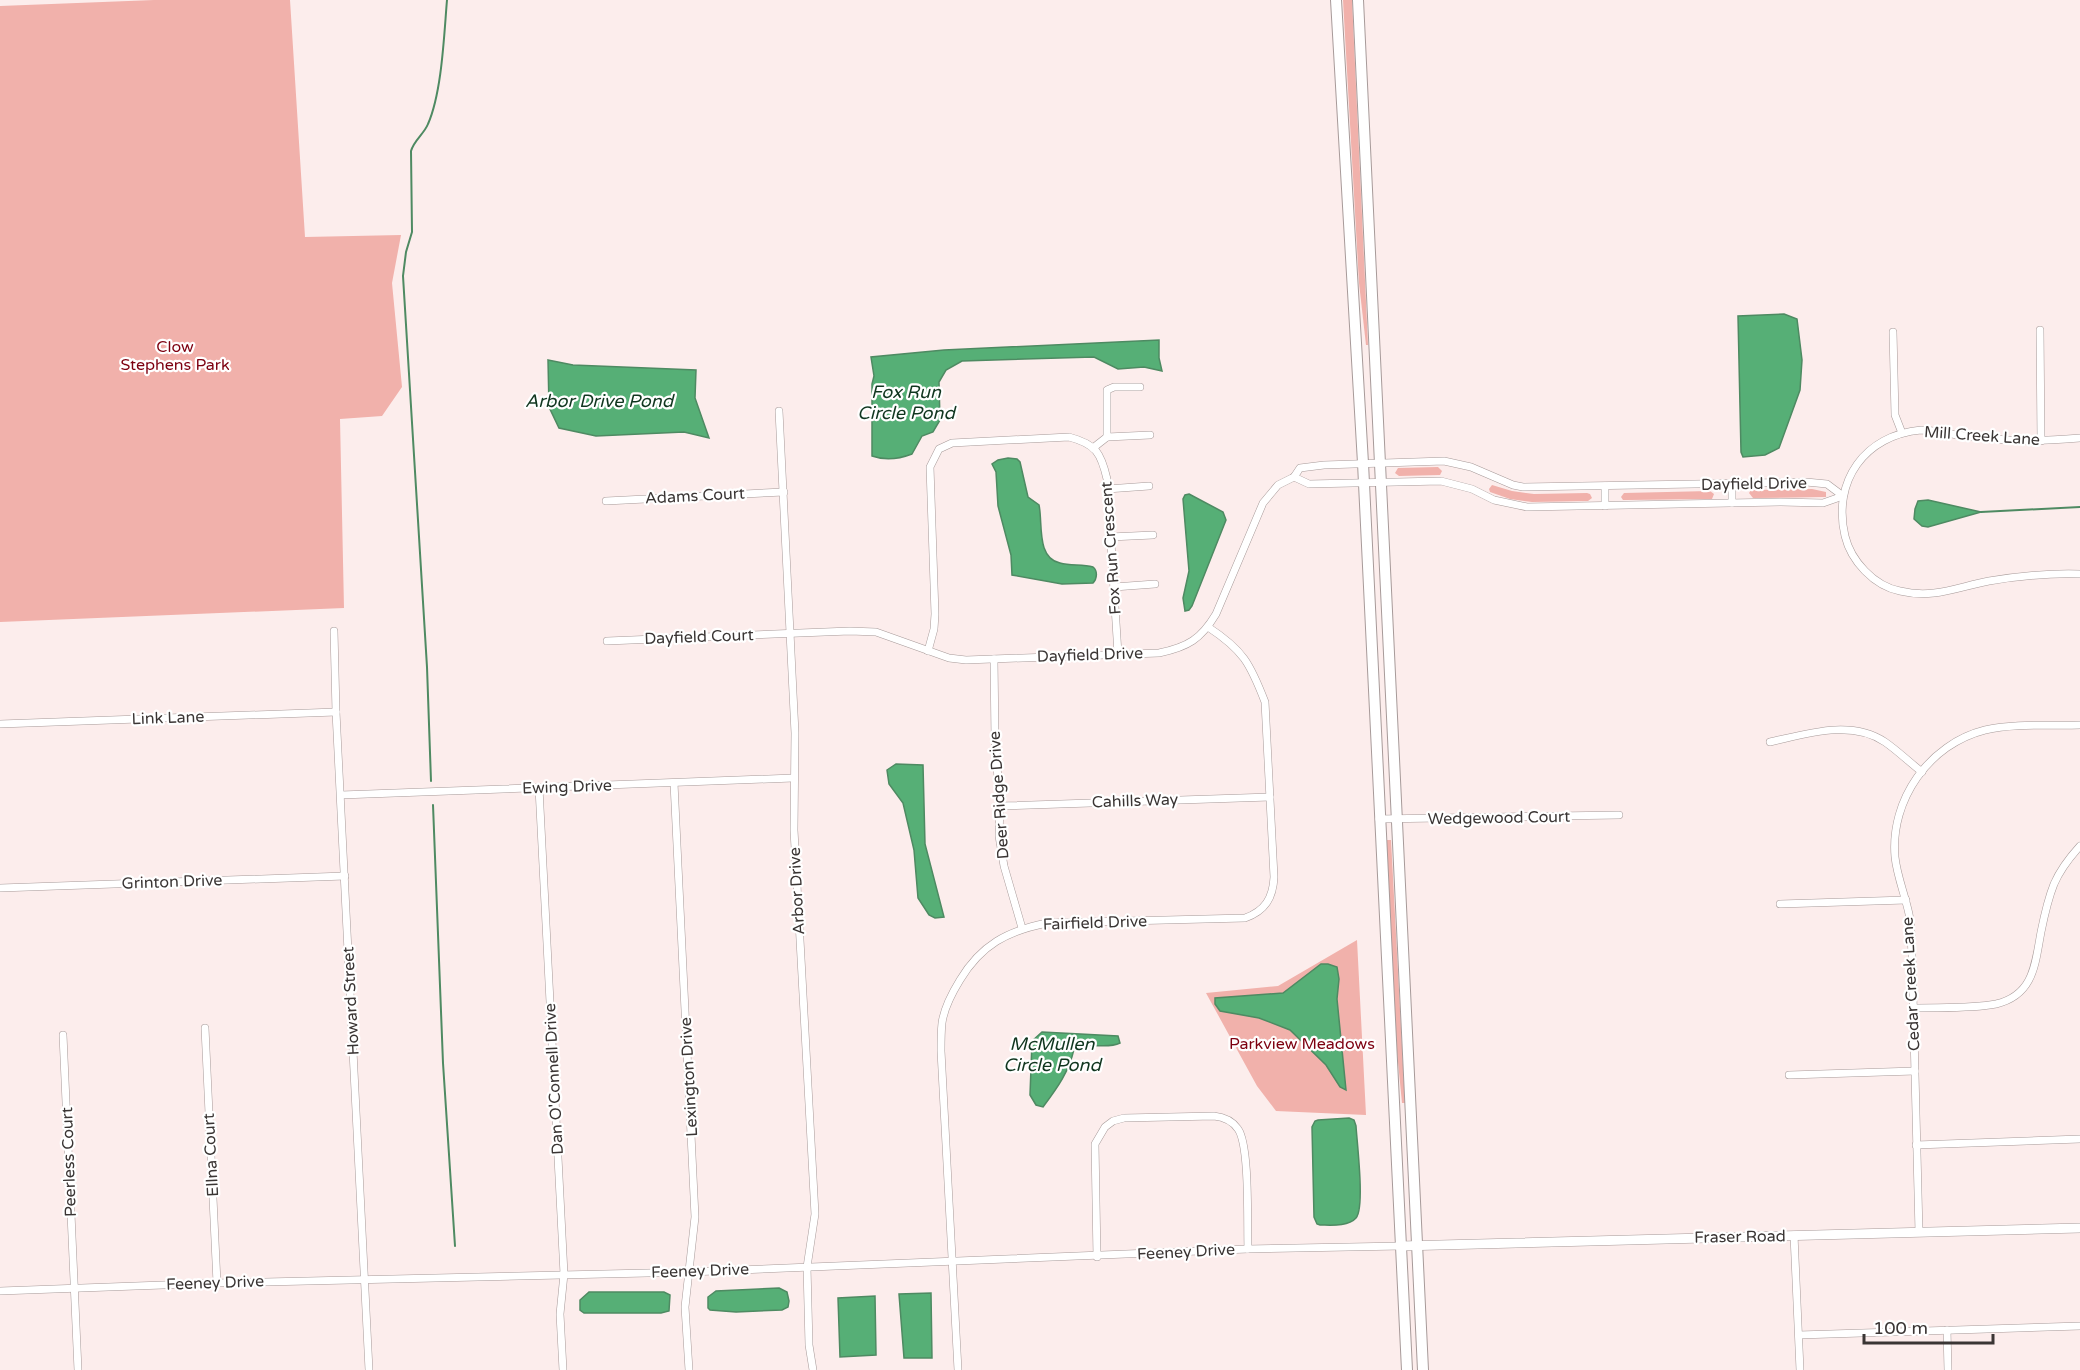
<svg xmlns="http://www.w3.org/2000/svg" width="2080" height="1370" viewBox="0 0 2080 1370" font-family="'Varela Round',sans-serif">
  <rect width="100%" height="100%" fill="#fcedec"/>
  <g fill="#f1b1ab">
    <polygon points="154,0 290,0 305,237 401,235 392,283 402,387 382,416 340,419 344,608 0,622 0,6"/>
    <polygon points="1343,0 1352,0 1368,345 1366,345 1359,283"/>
    <polygon points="1438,467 1442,471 1440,475 1399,476 1395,473 1398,468"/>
    <polygon points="1492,485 1512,491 1534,494 1587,493 1590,494 1592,498 1588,501 1532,502 1510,499 1490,492 1489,489"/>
    <polygon points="1812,489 1826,492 1826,497 1753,498 1749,493 1751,490"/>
    <polygon points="1710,491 1714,494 1712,499 1627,500 1623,500 1621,497 1624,493"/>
    <polygon points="1386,840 1391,840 1405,1103 1402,1103 1397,1052"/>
    <polygon points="1357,940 1366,1115 1276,1111 1257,1086 1206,993 1278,986"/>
  </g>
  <g fill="#56af76" stroke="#4e8a62" stroke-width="1.5">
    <polygon points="1784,314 1797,319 1802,360 1800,390 1779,448 1765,455 1743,457 1741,452 1738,316"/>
    <path d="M1159 340V358L1162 371 1144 367 1118 369 1094 357 962 361 946 370 939 382 940 420 933 432 922 436 912 454C899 459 886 461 872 456V384L874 376 871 357 944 350Z"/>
    <polygon points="548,360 573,365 696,370 695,398 709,438 684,432 596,436 559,428 549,407"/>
    <path d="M1008 458 1017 459 1020 462 1028 497 1039 505C1043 523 1036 558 1060 563 1071 566 1082 564 1093 567 1098 571 1097 579 1093 583L1062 584 1012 575 1011 555 998 506 996 472 992 464 998 460Z"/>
    <polygon points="1189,494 1223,512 1226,520 1192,606 1189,610 1185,611 1183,598 1189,571 1183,499 1185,495"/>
    <polygon points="1928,500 1981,512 1928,527 1922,526 1914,519 1915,509 1918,501"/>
    <polygon points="896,764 923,765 925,844 944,917 935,918 929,915 918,898 914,850 903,803 889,784 887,770"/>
    <polygon points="1321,964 1328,964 1337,967 1339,979 1337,999 1346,1090 1340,1087 1326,1065 1290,1030 1259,1018 1220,1011 1215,1004 1215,998 1283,993"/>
    <path d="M1042 1032 1118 1036 1120 1043C1106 1050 1088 1041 1074 1049 1069 1072 1057 1088 1043 1107L1036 1105 1030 1095 1032 1041Z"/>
    <path d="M1349 1118 1354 1120 1356 1126C1357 1143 1365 1208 1356 1218 1348 1227 1330 1225 1320 1225L1317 1224 1314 1217 1312 1127 1315 1121 1318 1120Z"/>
    <polygon points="779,1288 787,1292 789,1301 788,1307 782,1310 736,1312 710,1310 708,1308 708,1297 716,1291"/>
    <polygon points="589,1292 664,1292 670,1295 669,1311 661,1313 584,1313 580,1310 580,1300"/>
    <polygon points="931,1293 932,1358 904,1358 899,1294"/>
    <polygon points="875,1296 876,1355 840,1357 838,1298"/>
  </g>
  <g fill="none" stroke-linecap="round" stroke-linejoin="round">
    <g stroke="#4e8a62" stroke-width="2">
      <polyline points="1981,512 2080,507"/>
      <path d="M431 781 427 667 403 276 406 252 412 232 411 151C414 140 424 134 428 124 442 92 444 35 447 0"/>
      <polyline points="433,805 443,1063 455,1246"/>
    </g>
    <g stroke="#a79a99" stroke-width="8">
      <g id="street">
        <polyline points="2040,330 2041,441"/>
        <polyline points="1893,332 1895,415 1902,433"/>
        <polyline points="779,411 795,733 794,830 815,1214 807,1267 809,1345 813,1370"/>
        <polyline points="1107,437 1150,435"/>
        <path d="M2080 438C2056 440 2031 442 2007 440 1990 439 1974 437 1957 435 1946 433 1933 430 1921 430 1865 435 1832 481 1845 536 1851 561 1874 586 1900 591 1934 599 1957 587 1989 581 2019 576 2050 573 2080 574"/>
        <polyline points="1093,448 1107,437 1107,390 1114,387 1140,387"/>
        <polyline points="1294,477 1309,484 1441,481 1472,489 1494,500 1527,507 1781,502 1823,503 1843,496"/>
        <polyline points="1732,483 1732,503"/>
        <polyline points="1605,486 1605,506"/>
        <polyline points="1107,489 1149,486"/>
        <polyline points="606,501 784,492"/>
        <polyline points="1110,537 1153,535"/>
        <polyline points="1114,587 1155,584"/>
        <polyline points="334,631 336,712 369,1370"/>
        <path d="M607 641 850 631 876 632 949 658 966 660 1159 653C1188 647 1201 639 1216 614L1263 503 1278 485 1294 477 1300 468 1324 465 1444 461 1471 467 1513 485 1523 487 1806 482 1827 484 1843 496"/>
        <path d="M928 651 934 629 935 614 930 467 939 449 952 443 1069 437C1096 444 1101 453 1107 479L1118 654"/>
        <polyline points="994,659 995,739 1000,806 999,836 1004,866 1022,928"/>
        <polyline points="0,724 336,712"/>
        <path d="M1770 742C1806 734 1851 719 1885 742 1898 751 1909 762 1922 772"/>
        <polyline points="674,783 695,1217 685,1307 689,1370"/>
        <polyline points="539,788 564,1274 560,1314 563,1370"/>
        <polyline points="341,795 793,778"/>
        <polyline points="1000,806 1270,797"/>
        <polyline points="1379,819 1619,815"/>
        <polyline points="0,888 345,876"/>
        <polyline points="1780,904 1906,900"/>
        <path d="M1913 1008C1939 1007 1971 1009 1996 1004 2034 995 2035 964 2041 932 2044 917 2048 899 2054 884 2060 870 2070 857 2080 846"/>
        <polyline points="205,1028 217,1283"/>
        <polyline points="63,1035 78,1370"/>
        <polyline points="1789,1075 1915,1071"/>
        <polyline points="1916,1145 2080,1139"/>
        <path d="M1919 1232C1916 1139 1914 1047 1912 955 1911 941 1912 927 1909 914 1905 895 1897 876 1895 857 1890 800 1929 744 1985 730 2015 723 2049 726 2080 725"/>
        <polyline points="1794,1235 1800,1370"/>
        <path d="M1097 1257 1095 1144 1105 1127 1113 1121 1124 1118 1214 1116C1223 1117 1232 1120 1238 1129 1250 1146 1247 1224 1248 1249"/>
        <polyline points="0,1291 217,1283 690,1272 1248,1249 1401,1246"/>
        <polyline points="1947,1330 1948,1370"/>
        <polyline points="1799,1335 2080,1326"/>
        <path d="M958 1370 941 1051C941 1042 941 1032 942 1023 944 1008 952 993 960 980 981 945 1007 931 1047 923L1245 918C1265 911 1273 898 1274 877L1265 702C1250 663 1243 650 1208 627"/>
      </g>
    </g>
    <g stroke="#a79a99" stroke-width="10">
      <polyline id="secondary" points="1401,1246 2080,1228"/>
    </g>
    <g stroke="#a79a99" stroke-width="12">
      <g id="primary">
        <polyline points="1336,0 1363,463 1407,1370"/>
        <polyline points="1358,0 1423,1370"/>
      </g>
    </g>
    <use href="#street" stroke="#fff" stroke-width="7"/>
    <use href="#secondary" stroke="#fff" stroke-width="9"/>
    <use href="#primary" stroke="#fff" stroke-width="10"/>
  </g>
  <g text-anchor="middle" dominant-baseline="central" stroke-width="4.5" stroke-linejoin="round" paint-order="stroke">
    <g font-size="16" fill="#7d0010" stroke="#fff">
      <text x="175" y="347">Clow<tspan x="175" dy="18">Stephens Park</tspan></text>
      <text x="1302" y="1044">Parkview Meadows</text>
    </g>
    <g font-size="16" fill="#3a3534" stroke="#fff">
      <text transform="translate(1982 436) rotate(4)">Mill Creek Lane</text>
      <text transform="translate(1754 484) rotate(-1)">Dayfield Drive</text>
      <text transform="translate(695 496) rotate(-3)">Adams Court</text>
      <text transform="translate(1111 548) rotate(-94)">Fox Run Crescent</text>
      <text transform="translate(699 637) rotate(-2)">Dayfield Court</text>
      <text transform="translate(1090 655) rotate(-2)">Dayfield Drive</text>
      <text transform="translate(168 718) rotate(-2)">Link Lane</text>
      <text transform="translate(567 787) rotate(-2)">Ewing Drive</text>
      <text transform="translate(999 795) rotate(-94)">Deer Ridge Drive</text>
      <text transform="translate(1135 801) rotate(-2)">Cahills Way</text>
      <text transform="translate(1499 818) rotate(-1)">Wedgewood Court</text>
      <text transform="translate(172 882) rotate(-2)">Grinton Drive</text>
      <text transform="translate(797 891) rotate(-93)">Arbor Drive</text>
      <text transform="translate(1095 923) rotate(-2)">Fairfield Drive</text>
      <text transform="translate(1911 984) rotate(-93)">Cedar Creek Lane</text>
      <text transform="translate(351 1001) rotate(-93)">Howard Street</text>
      <text transform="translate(689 1077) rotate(-93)">Lexington Drive</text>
      <text transform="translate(554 1079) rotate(-93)">Dan O'Connell Drive</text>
      <text transform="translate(211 1155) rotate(-93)">Ellna Court</text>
      <text transform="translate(69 1162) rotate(-92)">Peerless Court</text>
      <text transform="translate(1740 1237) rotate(-1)">Fraser Road</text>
      <text transform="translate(1186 1252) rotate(-3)">Feeney Drive</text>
      <text transform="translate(700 1271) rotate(-2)">Feeney Drive</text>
      <text transform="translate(215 1283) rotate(-2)">Feeney Drive</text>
    </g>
    <g font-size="18" font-style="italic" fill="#10361f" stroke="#fff">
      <text x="906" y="392">Fox Run<tspan x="906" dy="21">Circle Pond</tspan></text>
      <text x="599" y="401">Arbor Drive Pond</text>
      <text x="1052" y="1044">McMullen<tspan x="1052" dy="21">Circle Pond</tspan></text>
    </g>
  </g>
  <path d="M1864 1334v9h129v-9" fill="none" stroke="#3a3534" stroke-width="3"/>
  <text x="1873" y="1334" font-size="18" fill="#3a3534" stroke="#ffffff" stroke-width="4.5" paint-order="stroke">100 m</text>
</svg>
